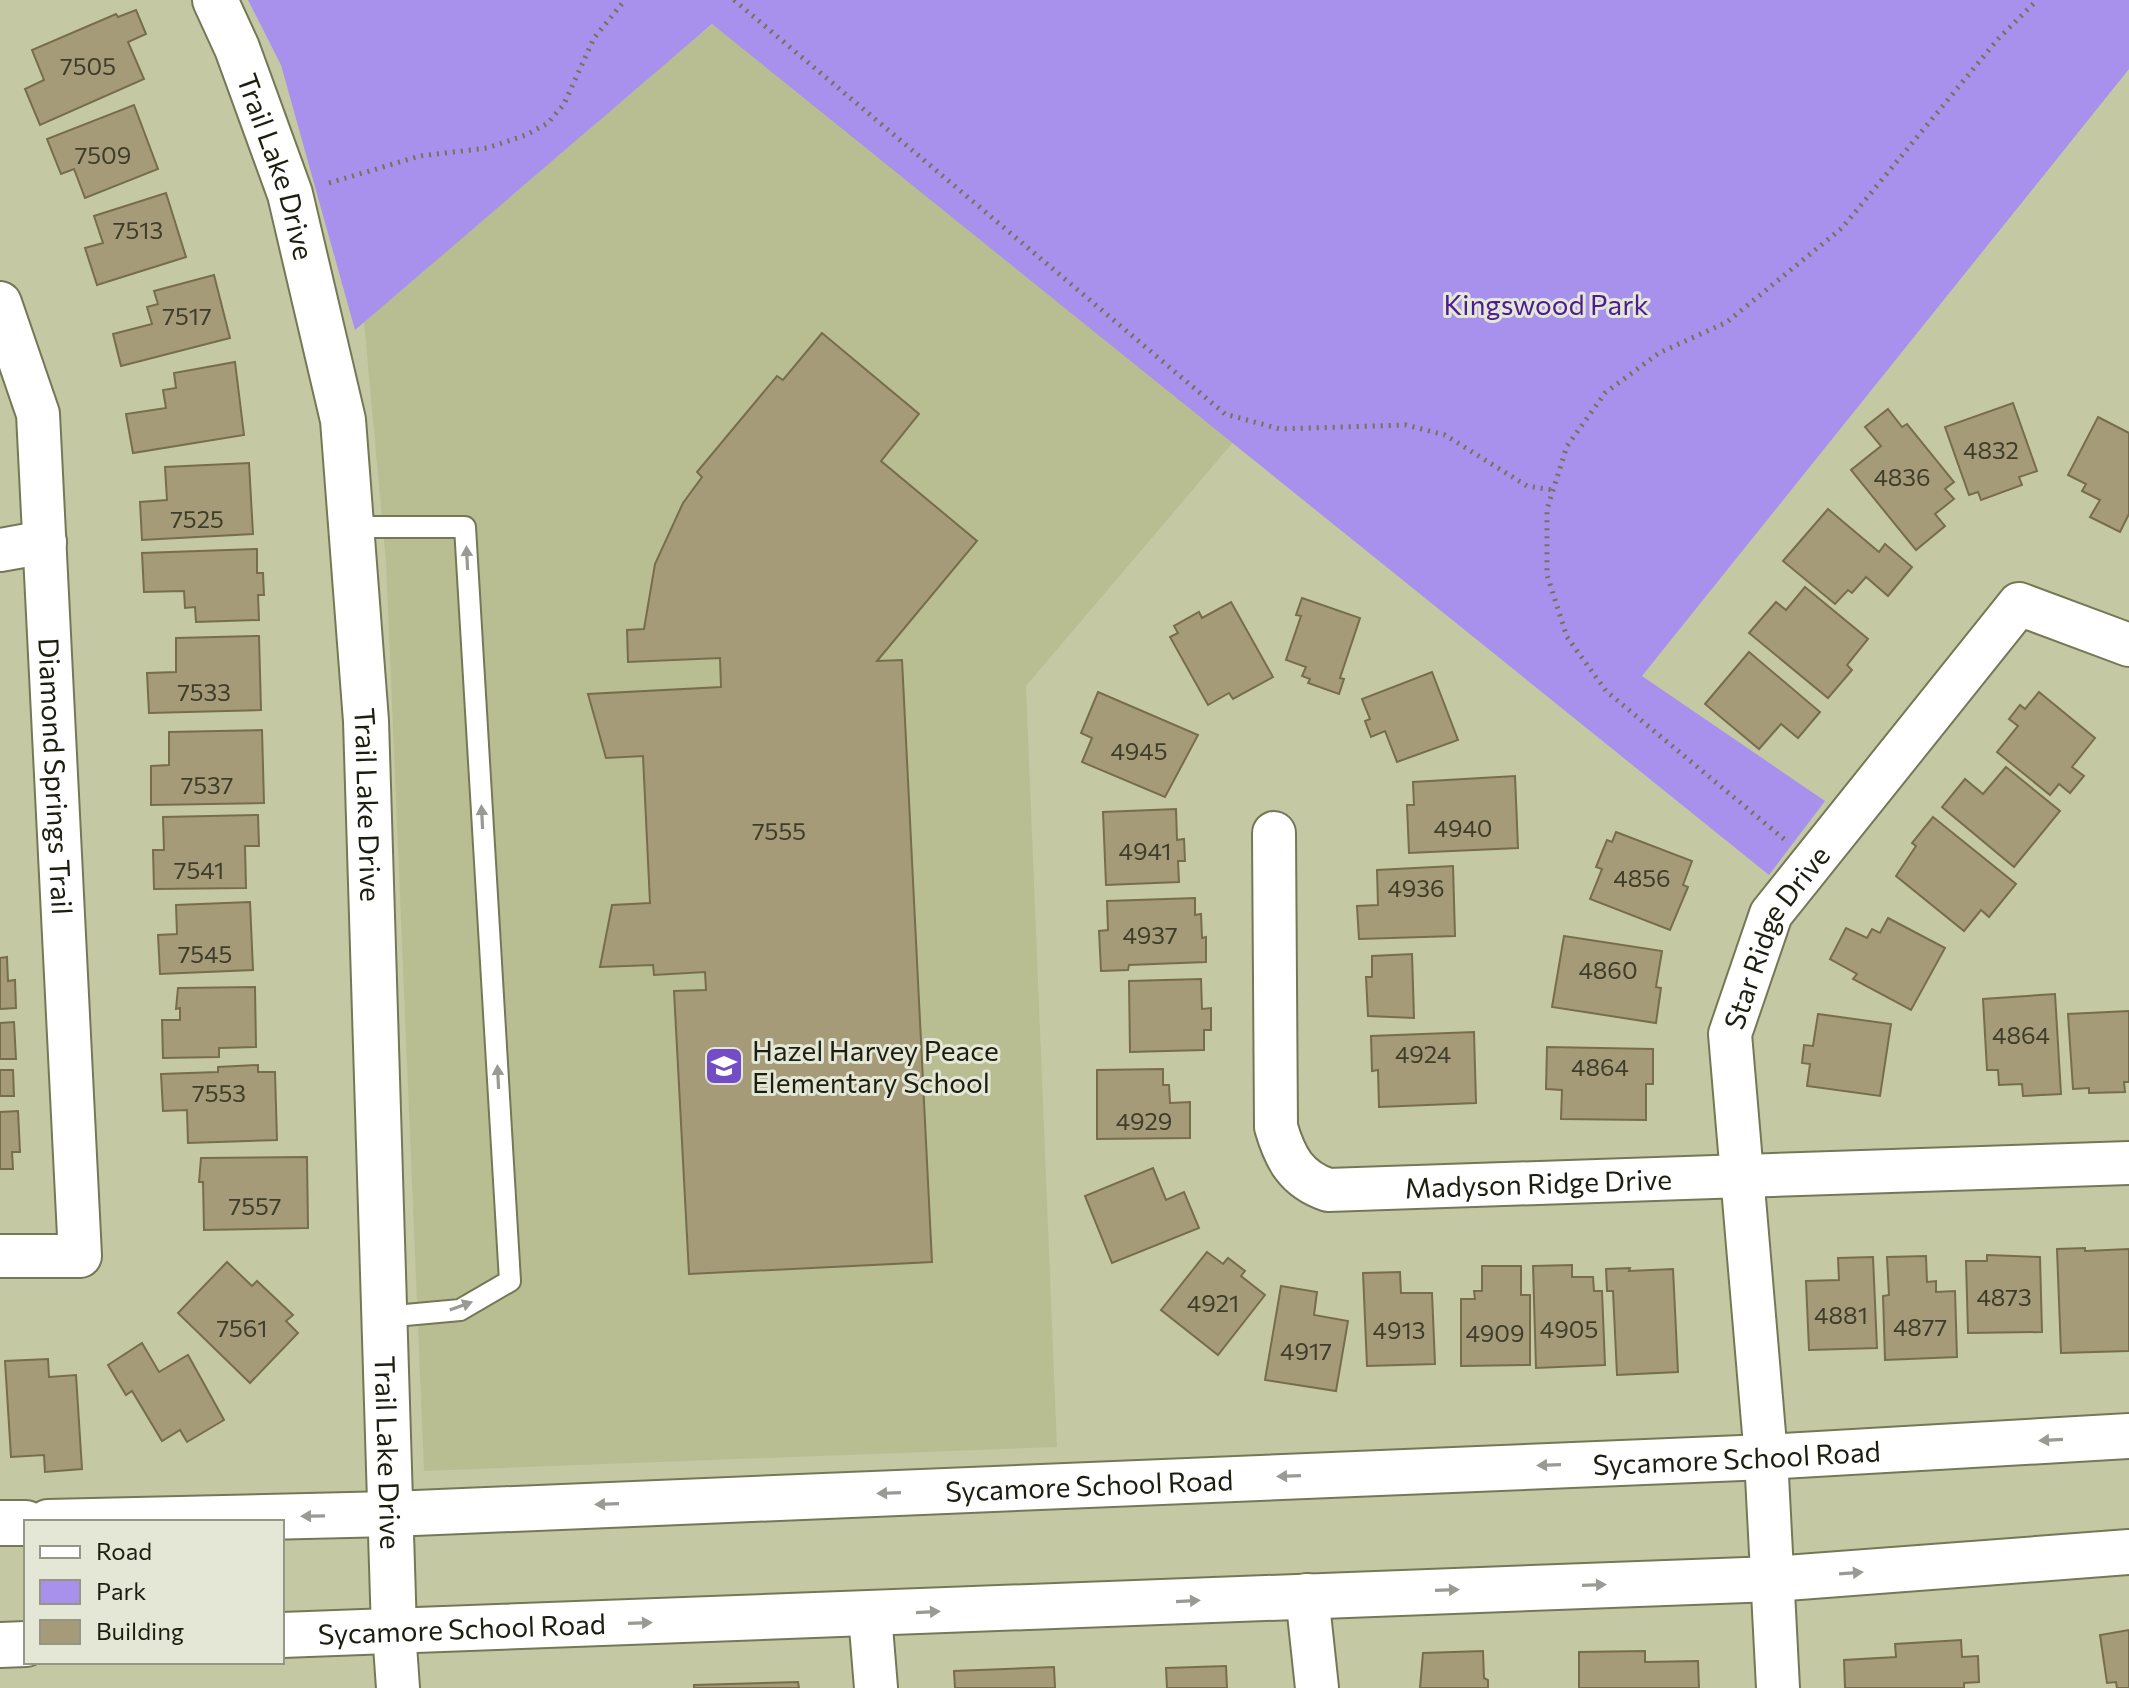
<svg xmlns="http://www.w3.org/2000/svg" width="2129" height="1688" viewBox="0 0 2129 1688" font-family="Commissioner,sans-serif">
  <rect width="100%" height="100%" fill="#c4c9a4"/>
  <polygon fill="#b8be92" points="740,2 1241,433 1026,686 1057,1447 424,1471 386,562 363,311"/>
  <polygon fill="#a791ec" points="248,0 2129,0 2129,69 1642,676 1825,801 1769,875 712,24 355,330 281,65"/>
  <g fill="#a59b78" stroke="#776d4c" stroke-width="2">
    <polygon points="136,10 146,34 128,42 144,79 40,125 25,89 44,80 32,50 116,14 118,17"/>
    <polygon points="134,105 158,169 85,198 74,169 61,174 47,139"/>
    <polygon points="166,193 186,257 97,285 85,248 103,243 94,216"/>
    <polygon points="214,275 230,338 121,366 113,334 152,324 147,307 158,304 154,291"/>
    <polygon points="822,333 919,414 881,461 977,541 877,661 902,660 932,1262 689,1274 674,991 706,990 705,972 654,975 653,965 600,967 612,905 650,903 643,756 606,758 588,694 721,687 720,658 628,662 627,630 644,629 655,564 683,503 702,477 697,472 777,376 783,380"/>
    <polygon points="235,362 244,435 133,453 126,414 166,408 163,390 176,388 174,373"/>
    <polygon points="2013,403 2037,471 2019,477 2022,485 1981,500 1978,492 1969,495 1945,427"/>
    <polygon points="1888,409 1902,427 1907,424 1954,482 1945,489 1954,499 1935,514 1945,526 1916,550 1851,470 1881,446 1865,427"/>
    <polygon points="2098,417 2129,433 2129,514 2120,532 2090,517 2100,500 2082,491 2086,484 2068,475"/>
    <polygon points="249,463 253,534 142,540 140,502 167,500 165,467"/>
    <polygon points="1828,509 1879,552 1885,544 1912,567 1888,596 1866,577 1852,593 1848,590 1835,604 1783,561"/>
    <polygon points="257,549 257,573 263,573 264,595 258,595 259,620 196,622 195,607 185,608 184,591 144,592 142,553"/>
    <polygon points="1805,587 1868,639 1847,665 1852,670 1828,698 1749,633 1776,602 1786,610"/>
    <polygon points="1302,598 1360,618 1340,678 1344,679 1339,694 1308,683 1310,679 1302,676 1306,667 1286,660 1301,616 1296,615"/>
    <polygon points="1231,602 1273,677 1233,699 1229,693 1208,705 1170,637 1178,633 1174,626 1199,612 1202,618"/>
    <polygon points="259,636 261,710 149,713 147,673 176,672 176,638"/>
    <polygon points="1749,652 1820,712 1798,738 1781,724 1759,749 1705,704"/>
    <polygon points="1432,672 1458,740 1397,762 1385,731 1371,737 1365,721 1370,719 1362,699"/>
    <polygon points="1098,692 1198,735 1165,797 1082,762 1092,738 1081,733"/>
    <polygon points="2039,692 2095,738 2072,767 2084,776 2070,793 2059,784 2050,795 1997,752 2018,726 2009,719 2020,705 2025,709"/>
    <polygon points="262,730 264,803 151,805 151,766 169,765 169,732"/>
    <polygon points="2006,767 2060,811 2014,867 1942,807 1965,779 1983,794"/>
    <polygon points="1515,776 1518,848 1409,853 1407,805 1414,805 1413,782"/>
    <polygon points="1176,809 1177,840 1184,839 1185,861 1178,861 1179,882 1106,885 1103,812"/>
    <polygon points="258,815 259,846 245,846 246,888 154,889 153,850 164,850 163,817"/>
    <polygon points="1933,817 2016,884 1989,917 1981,910 1964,931 1896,876 1916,846 1912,843"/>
    <polygon points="1616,832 1692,861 1683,885 1688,887 1670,930 1590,899 1602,869 1596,867 1607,840 1612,842"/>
    <polygon points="1453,866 1455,936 1359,939 1357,906 1378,905 1377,870"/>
    <polygon points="1195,898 1195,915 1201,914 1202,938 1206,937 1206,962 1129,965 1128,970 1101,971 1099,931 1108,930 1107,901"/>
    <polygon points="250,902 253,970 160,974 158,935 177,934 176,905"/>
    <polygon points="1888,918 1945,948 1911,1010 1853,979 1857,974 1830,959 1846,928 1867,938 1872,929 1880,933"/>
    <polygon points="1564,936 1662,951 1656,987 1661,988 1656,1023 1552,1007"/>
    <polygon points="1412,954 1414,1018 1368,1016 1366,977 1372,977 1372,956"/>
    <polygon points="7,957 8,981 15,980 16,1008 0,1009 0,958"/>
    <polygon points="1201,979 1202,1009 1211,1008 1211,1030 1204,1030 1204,1050 1130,1052 1129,981"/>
    <polygon points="255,987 256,1047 219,1048 219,1057 163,1058 162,1020 180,1020 180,1008 176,1009 178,988"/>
    <polygon points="2055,994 2061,1094 2023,1096 2022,1084 1999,1085 1998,1070 1987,1070 1983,999"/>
    <polygon points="2129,1011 2129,1082 2124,1082 2125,1092 2089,1093 2089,1088 2073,1089 2068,1014"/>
    <polygon points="1818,1014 1891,1024 1880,1096 1807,1086 1810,1064 1802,1063 1804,1045 1813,1046"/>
    <polygon points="14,1022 16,1059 0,1059 0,1023"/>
    <polygon points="1474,1032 1476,1103 1379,1107 1378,1070 1372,1071 1371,1036"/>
    <polygon points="1547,1047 1653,1049 1653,1084 1646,1084 1646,1120 1561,1119 1562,1090 1546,1089"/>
    <polygon points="258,1065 258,1072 275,1072 277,1140 188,1143 187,1110 163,1111 161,1074 218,1072 218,1067"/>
    <polygon points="1163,1069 1163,1085 1169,1085 1170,1103 1190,1102 1190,1138 1097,1139 1097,1070"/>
    <polygon points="0,1070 13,1070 14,1096 0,1096"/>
    <polygon points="18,1111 20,1152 12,1152 13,1169 0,1169 0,1112"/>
    <polygon points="307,1157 308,1228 204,1230 203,1182 199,1182 201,1158"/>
    <polygon points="1153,1168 1166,1200 1184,1192 1199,1228 1112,1263 1085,1196"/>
    <polygon points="2085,1248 2085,1251 2129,1249 2129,1351 2061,1353 2057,1249"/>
    <polygon points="1207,1252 1223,1264 1228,1258 1245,1271 1241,1276 1265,1295 1218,1355 1161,1310"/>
    <polygon points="1987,1255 2040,1257 2042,1332 1968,1333 1966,1261 1987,1261"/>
    <polygon points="1926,1256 1927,1282 1936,1281 1936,1292 1955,1291 1957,1357 1885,1360 1883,1296 1889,1295 1887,1257"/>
    <polygon points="1873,1257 1877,1348 1809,1350 1806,1281 1839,1280 1838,1258"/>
    <polygon points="227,1262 252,1286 257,1281 293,1315 286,1321 298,1333 250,1383 178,1313"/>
    <polygon points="1572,1265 1572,1277 1593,1277 1594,1291 1602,1291 1605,1365 1536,1368 1533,1266"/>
    <polygon points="1482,1266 1521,1266 1521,1295 1530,1295 1530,1365 1461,1366 1461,1299 1475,1299 1474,1291 1482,1291"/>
    <polygon points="1630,1268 1629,1271 1673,1269 1678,1372 1617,1375 1613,1291 1607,1291 1606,1269"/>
    <polygon points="1400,1272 1401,1293 1432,1293 1435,1364 1367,1366 1363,1273"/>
    <polygon points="1281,1286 1317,1292 1314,1315 1348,1321 1336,1391 1265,1380"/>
    <polygon points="142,1343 159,1372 188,1355 224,1420 187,1442 180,1430 162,1441 132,1391 126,1395 108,1365"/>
    <polygon points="48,1359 49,1377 76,1375 82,1469 45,1472 44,1455 11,1457 5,1361"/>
    <polygon points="2129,1630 2129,1688 2117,1688 2116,1682 2107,1683 2100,1635"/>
    <polygon points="1961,1640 1962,1657 1978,1656 1979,1682 1964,1683 1964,1688 1845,1688 1844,1660 1896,1657 1895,1644"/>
    <polygon points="1483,1651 1484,1678 1488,1680 1488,1688 1420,1688 1423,1653"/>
    <polygon points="1645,1651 1645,1662 1698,1661 1699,1688 1579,1688 1579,1652"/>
    <polygon points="1226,1666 1227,1688 1167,1688 1166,1668"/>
    <polygon points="1054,1667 1055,1688 955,1688 954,1671"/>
    <polygon points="798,1682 799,1688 694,1688 694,1685"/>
  </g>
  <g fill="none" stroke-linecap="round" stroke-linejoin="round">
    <g stroke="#747856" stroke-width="24">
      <polyline id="service" points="351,527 465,527 510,1281 460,1310 384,1317"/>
    </g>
    <g stroke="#747856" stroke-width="46">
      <g id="minor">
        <path id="s1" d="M0 303 38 414 80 1256H0"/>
        <polyline points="0,550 45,542"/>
        <path id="s2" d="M1274 833 1276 1127C1285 1158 1296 1179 1328 1190L2129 1163"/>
        <polyline points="1307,1595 1317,1688"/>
        <polyline points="870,1615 876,1688"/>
        <polyline points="394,1631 398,1688"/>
        <path id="s3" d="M1778 1688 1766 1457 1730 1034 1771 914 2019 604 2129 645"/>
      </g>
    </g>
    <g stroke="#747856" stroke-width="48">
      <g id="tertiary">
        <path id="s4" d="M215 0 237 48 290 194 343 420 366 721 394 1631"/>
      </g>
    </g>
    <g stroke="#747856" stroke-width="48">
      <g id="secondary">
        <path id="s5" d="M48 1522 391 1514 1766 1457 2129 1436"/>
        <polyline points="0,1523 26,1523"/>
        <path id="s6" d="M282 1635 1773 1579 2129 1552"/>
        <polyline points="0,1645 26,1644"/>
      </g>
    </g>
    <g stroke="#70745a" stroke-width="5" stroke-dasharray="2 6" stroke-linecap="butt">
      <polyline points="734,0 1225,414 1280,429 1406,425 1445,435 1527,486 1553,490"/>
      <polyline points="329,183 420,156 487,148 526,135 548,123 564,104 594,38 625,0"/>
      <polyline points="1784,839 1606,691 1567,637 1547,575 1547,509 1567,446 1605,393 1659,353 1727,322 1842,228 1998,39 2037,0"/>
    </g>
    <use href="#service" stroke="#fff" stroke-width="20"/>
    <use href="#minor" stroke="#fff" stroke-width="42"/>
    <use href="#tertiary" stroke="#fff" stroke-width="44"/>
    <use href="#secondary" stroke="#fff" stroke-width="44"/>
  </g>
  <defs><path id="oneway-solid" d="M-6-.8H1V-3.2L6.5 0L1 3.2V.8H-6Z" transform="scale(2)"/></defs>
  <g fill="#999a93">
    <use href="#oneway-solid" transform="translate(467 558) rotate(-93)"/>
    <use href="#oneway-solid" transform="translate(482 817) rotate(-93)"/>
    <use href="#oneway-solid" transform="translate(498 1077) rotate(-93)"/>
    <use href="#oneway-solid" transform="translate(461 1306) rotate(-20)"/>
    <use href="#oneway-solid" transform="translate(2051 1440) rotate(177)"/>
    <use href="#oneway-solid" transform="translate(1549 1465) rotate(178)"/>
    <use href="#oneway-solid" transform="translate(1289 1476) rotate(178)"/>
    <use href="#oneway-solid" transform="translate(889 1493) rotate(178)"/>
    <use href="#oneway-solid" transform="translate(607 1504) rotate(178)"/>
    <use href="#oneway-solid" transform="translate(313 1516) rotate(179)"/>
    <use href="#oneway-solid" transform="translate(1851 1573) rotate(-4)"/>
    <use href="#oneway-solid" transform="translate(1594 1585) rotate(-2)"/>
    <use href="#oneway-solid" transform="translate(1447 1590) rotate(-2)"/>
    <use href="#oneway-solid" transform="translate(1188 1601) rotate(-3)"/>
    <use href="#oneway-solid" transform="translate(928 1612) rotate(-3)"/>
    <use href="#oneway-solid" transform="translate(640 1623) rotate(-2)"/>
  </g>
  <defs>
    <g id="school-square" transform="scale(2)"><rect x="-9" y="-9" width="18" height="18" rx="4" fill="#734dc6" stroke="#e4e7d5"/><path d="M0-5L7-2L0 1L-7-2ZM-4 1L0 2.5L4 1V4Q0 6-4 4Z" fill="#fff"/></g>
  </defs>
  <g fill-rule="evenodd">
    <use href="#school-square" x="724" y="1066"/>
  </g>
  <g text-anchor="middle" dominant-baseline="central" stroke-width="6" stroke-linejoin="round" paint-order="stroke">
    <g font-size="24" fill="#3e3d2a">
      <text x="88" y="65">7505</text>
      <text x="103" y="154">7509</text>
      <text x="138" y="229">7513</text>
      <text x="187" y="315">7517</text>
      <text x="1991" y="449">4832</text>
      <text x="1902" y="476">4836</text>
      <text x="197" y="518">7525</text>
      <text x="204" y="691">7533</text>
      <text x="1139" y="750">4945</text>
      <text x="207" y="784">7537</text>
      <text x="1463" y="827">4940</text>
      <text x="779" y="830">7555</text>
      <text x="1145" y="850">4941</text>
      <text x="199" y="869">7541</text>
      <text x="1642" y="877">4856</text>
      <text x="1416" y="887">4936</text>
      <text x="1150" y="934">4937</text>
      <text x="205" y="953">7545</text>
      <text x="1608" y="969">4860</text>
      <text x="2021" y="1034">4864</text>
      <text x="1423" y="1053">4924</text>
      <text x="1600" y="1066">4864</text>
      <text x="219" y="1092">7553</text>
      <text x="1144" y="1120">4929</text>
      <text x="255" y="1205">7557</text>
      <text x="2004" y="1296">4873</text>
      <text x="1213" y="1302">4921</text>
      <text x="1841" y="1314">4881</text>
      <text x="1920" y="1326">4877</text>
      <text x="242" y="1327">7561</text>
      <text x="1569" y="1328">4905</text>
      <text x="1399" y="1329">4913</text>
      <text x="1495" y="1332">4909</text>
      <text x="1306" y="1350">4917</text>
    </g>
    <g font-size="28" fill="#1c1e10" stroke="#e4e7d5">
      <text stroke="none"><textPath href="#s4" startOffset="178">Trail Lake Drive</textPath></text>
      <text stroke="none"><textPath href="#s1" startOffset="480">Diamond Springs Trail</textPath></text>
      <text stroke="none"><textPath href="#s4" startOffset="826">Trail Lake Drive</textPath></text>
      <text stroke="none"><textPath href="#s3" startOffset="764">Star Ridge Drive</textPath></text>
      <text stroke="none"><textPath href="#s2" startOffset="590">Madyson Ridge Drive</textPath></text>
      <text stroke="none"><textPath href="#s4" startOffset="1474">Trail Lake Drive</textPath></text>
      <text stroke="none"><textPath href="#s5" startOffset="1690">Sycamore School Road</textPath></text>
      <text stroke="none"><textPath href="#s5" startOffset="1042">Sycamore School Road</textPath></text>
      <text stroke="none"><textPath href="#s6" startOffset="180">Sycamore School Road</textPath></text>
    </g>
    <g font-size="28" fill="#4b1c93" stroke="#e4e7d5">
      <text x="1546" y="304">Kingswood Park</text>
    </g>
    <g font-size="28" fill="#1c1e10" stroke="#e4e7d5" text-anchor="start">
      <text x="752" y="1050">Hazel Harvey Peace<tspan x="752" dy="32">Elementary School</tspan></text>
    </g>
  </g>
  <rect x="24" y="1520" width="260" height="144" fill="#e4e7d5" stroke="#949786" stroke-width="2"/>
  <rect x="40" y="1546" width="40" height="12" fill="#ffffff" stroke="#949786" stroke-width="2"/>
  <text x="96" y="1560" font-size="24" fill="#1c1e10">Road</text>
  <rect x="40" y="1580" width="40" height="24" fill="#a791ec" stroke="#949786" stroke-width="2"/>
  <text x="96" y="1600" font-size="24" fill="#1c1e10">Park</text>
  <rect x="40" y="1620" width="40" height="24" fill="#a59b78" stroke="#949786" stroke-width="2"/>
  <text x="96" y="1640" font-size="24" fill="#1c1e10">Building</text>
</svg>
